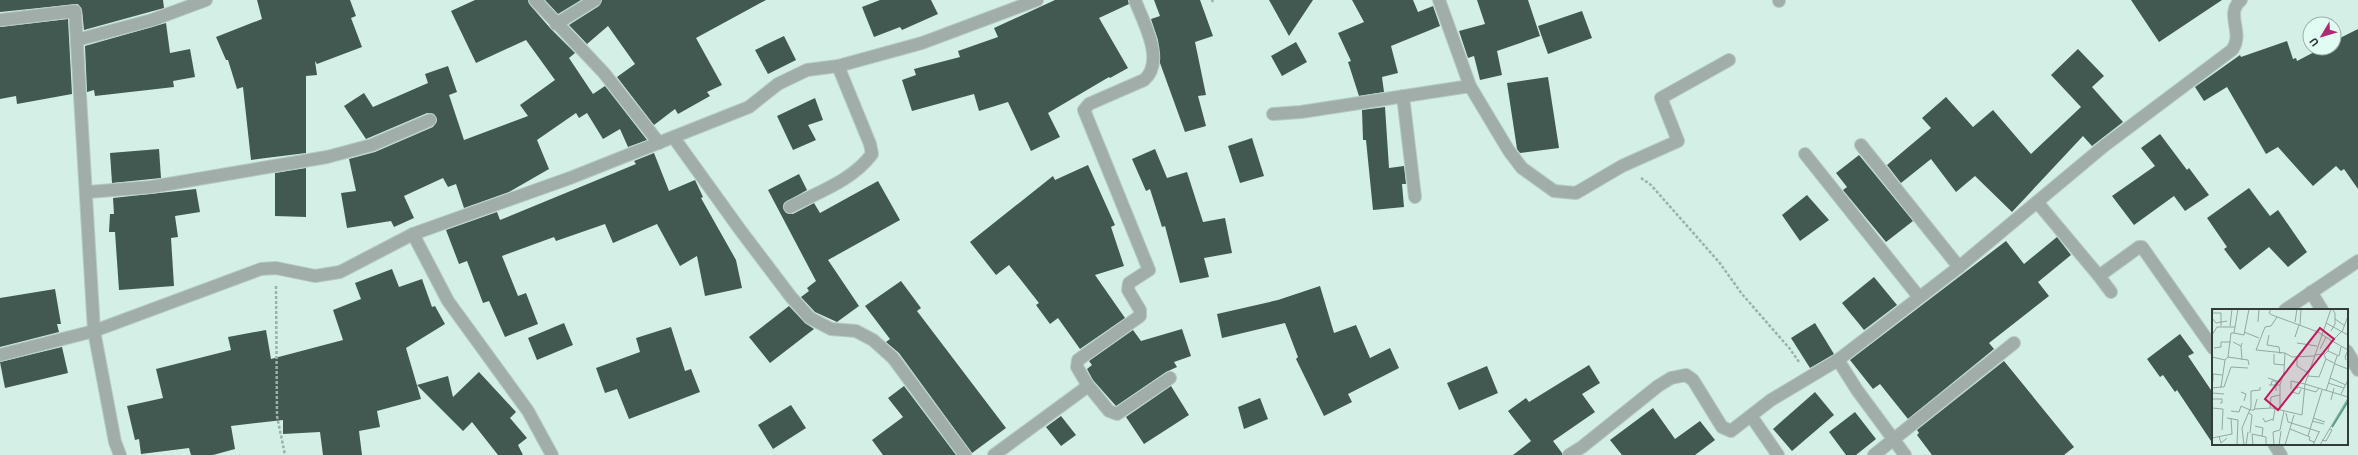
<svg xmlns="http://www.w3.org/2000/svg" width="2358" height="455" viewBox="0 0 2358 455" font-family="'IBM Plex Sans',sans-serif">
  <rect width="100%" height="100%" fill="#d4efe5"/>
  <g fill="#425951">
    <polygon points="0,0 163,0 164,8 84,30 82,10 78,4 0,12"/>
    <polygon points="257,0 350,0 356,16 351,18 362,47 317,64 315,61 317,75 306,76 306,153 251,160 243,87 237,89 228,60 226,60 216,37 262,19"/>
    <polygon points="475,0 528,0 530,5 550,28 575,53 569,58 593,94 605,86 647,140 628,147 620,129 603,139 587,113 579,118 576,113 537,140 549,169 509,192 464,208 456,184 448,187 443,178 404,196 414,218 394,227 391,221 347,228 341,193 356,191 349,159 375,152 433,127 437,120 434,114 427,113 366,139 344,106 364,93 373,107 428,83 425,74 448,66 457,92 449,95 464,140 528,116 520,105 555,80 526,40 476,63 451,11"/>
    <polygon points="545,0 581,0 558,14"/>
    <polygon points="602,0 766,0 696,38 722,85 707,92 710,96 678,114 675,109 654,125 617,77 635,64 608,26 587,44 569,25 599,6"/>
    <polygon points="880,0 931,0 938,14 902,30 900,27 874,37 862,7"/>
    <polygon points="1055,0 1128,0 1129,4 1099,18 1128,68 1110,78 1109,77 1048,113 1060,137 1031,151 1008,102 979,111 974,94 912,111 902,80 916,75 914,69 960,57 958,51 998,37 994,28"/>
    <polygon points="1154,0 1200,0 1213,36 1195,42 1206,95 1198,96 1206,126 1185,132 1160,63 1158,40 1151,19 1160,16"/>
    <polygon points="1269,0 1313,0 1289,36"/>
    <polygon points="1352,0 1413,0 1418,12 1433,6 1440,26 1391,46 1398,73 1382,77 1384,92 1359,96 1348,62 1351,61 1338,33 1364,22"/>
    <polygon points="1477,0 1528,0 1540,36 1497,51 1502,75 1480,80 1474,56 1468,58 1459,31 1485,24"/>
    <polygon points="2131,0 2222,0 2159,42"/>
    <polygon points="1582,11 1592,38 1548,54 1538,26"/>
    <polygon points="68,19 72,94 17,104 16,96 0,99 0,27"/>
    <polygon points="166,23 170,53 190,49 195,77 173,81 174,87 95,96 94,90 87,92 85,46"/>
    <polygon points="2358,29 2358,189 2344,169 2341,171 2336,166 2313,186 2278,147 2266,154 2227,87 2204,101 2195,87 2240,55 2241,57 2287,41 2293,59 2296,58 2297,61 2322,48 2334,48 2334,41"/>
    <polygon points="784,36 796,60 768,74 755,50"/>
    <polygon points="1296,42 1307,62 1282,76 1271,56"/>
    <polygon points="2078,49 2104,76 2092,87 2123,122 2092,146 2083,136 2012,212 1975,176 1956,192 1931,159 1901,183 1887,165 1931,128 1922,118 1946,97 1973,127 1993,110 2031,154 2081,107 2051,75"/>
    <polygon points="1548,77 1559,148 1520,153 1517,149 1507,83"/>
    <polygon points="815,98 823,120 808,125 816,140 793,150 777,116"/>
    <polygon points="1385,107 1389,168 1404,166 1406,184 1402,184 1404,207 1373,210 1366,140 1363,140 1362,110"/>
    <polygon points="2160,134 2187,170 2189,168 2209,195 2185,211 2174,196 2134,225 2112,196 2155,166 2141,148"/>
    <polygon points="1252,138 1264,176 1240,183 1228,146"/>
    <polygon points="159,149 161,178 112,183 110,153"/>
    <polygon points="1155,149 1167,178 1187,172 1203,222 1225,218 1232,253 1204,258 1209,277 1180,283 1165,226 1162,227 1150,189 1146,191 1132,159"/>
    <polygon points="654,153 669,191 695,180 703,197 701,198 736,260 742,288 705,296 697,256 680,266 657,224 613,243 605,224 556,241 554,237 502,256 518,296 526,293 538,324 505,337 489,301 483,303 467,261 459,264 446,230 497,212 500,220 636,164 634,161"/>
    <polygon points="1859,155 1913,221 1886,242 1843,190 1847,187 1836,173"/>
    <polygon points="1088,165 1115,225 1111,227 1124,266 1095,275 1125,318 1080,349 1058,318 1050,324 1036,305 1039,303 1009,265 996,275 970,242 1053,176 1055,180"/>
    <polygon points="306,168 306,217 275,216 275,173"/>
    <polygon points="799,174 807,190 784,203 783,207 786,213 793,214 814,203 820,213 878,181 900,220 828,260 859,306 837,322 815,312 801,297 809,291 807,288 816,281 768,190"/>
    <polygon points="2249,188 2270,216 2278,210 2307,252 2288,267 2269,247 2240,270 2224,249 2227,247 2207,218"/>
    <polygon points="196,189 200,212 175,216 178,237 171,238 174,286 119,290 115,232 109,232 110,214 114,214 113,198"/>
    <polygon points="1807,195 1829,220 1800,241 1782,215"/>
    <polygon points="2057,237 2071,255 2038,282 2049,296 1989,343 1994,349 1908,419 1880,384 1873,389 1850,360 2006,241 2024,264"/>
    <polygon points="392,269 399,287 422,279 432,307 435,306 445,324 406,348 421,399 377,411 380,427 359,431 362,455 323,455 320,432 283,434 283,420 231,426 235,449 213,455 191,455 189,448 141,454 139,439 135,440 127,406 163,398 156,369 231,350 228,337 266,330 271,359 343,340 333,310 361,299 355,283"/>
    <polygon points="1874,277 1897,305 1864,330 1842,303"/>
    <polygon points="901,281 921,308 917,311 1006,428 972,453 899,353 886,342 890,339 865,306"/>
    <polygon points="1320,286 1334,333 1356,325 1370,358 1390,348 1399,368 1348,394 1352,402 1324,416 1296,359 1298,357 1285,323 1222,338 1217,314 1278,300"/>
    <polygon points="55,289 61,324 57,324 59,332 0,347 0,298"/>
    <polygon points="789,306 805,323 814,329 770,363 749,337"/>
    <polygon points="564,323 573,345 537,360 528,338"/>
    <polygon points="1815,323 1834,354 1810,368 1791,338"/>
    <polygon points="671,327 685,371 691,369 700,392 629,419 617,389 605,393 596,368 640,352 636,338"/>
    <polygon points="1182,329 1191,356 1174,362 1177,367 1166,372 1116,406 1093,380 1087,369 1092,365 1089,361 1133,330 1141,341"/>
    <polygon points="2180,334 2194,353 2188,356 2213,393 2213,444 2177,390 2175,392 2163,375 2160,377 2147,359"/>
    <polygon points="62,347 68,373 5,388 0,362"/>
    <polygon points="2004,361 2074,447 2064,455 1932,455 1917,435 1919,433 1917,430"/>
    <polygon points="1589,365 1600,383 1582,394 1595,412 1553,441 1562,453 1562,455 1513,455 1531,441 1508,411 1526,398 1529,402"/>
    <polygon points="1487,366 1498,393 1459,410 1447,383"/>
    <polygon points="479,372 516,412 510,418 527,438 518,445 523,455 498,455 472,422 463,431 417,385 448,376 453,397"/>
    <polygon points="904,386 956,455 883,455 872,440 903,417 888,398"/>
    <polygon points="1171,386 1189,415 1144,444 1126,417"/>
    <polygon points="1815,392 1834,415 1792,451 1773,429"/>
    <polygon points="1260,398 1268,419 1244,429 1238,407"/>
    <polygon points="791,405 806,428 773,449 758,425"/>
    <polygon points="1653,408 1675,439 1700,421 1715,440 1695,455 1622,455 1610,440"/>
    <polygon points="1855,412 1876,439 1856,455 1846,455 1829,432"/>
    <polygon points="1061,416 1076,435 1061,446 1046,427"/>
  </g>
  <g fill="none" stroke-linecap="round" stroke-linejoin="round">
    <g stroke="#b4cbc3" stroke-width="14">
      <g id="street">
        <polyline points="535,0 604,73 659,143"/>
        <polyline points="1439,0 1470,86 1509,151 1522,168 1554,191 1576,193 1622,166 1678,141 1661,98 1729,60"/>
        <polyline points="1779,0 1779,1"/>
        <polyline points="0,20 75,11 94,331 115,442 120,455"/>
        <polyline points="556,24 595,0"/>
        <polyline points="77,40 152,20 206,0"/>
        <polyline points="1403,96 1415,197"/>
        <polyline points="1273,114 1301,112 1470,86"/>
        <polyline points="674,138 741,231 791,297 810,318 831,329 856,331 873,340 893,358 965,455"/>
        <polyline points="1861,145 1959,267"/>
        <polyline points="1805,154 1919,297"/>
        <polyline points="88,192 151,187 327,157 372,145 430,120"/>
        <polyline points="2037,202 2099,276 2139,247 2142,247 2213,348"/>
        <path d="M790 207C818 192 852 181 872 154L870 144 838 66"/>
        <polyline points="413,234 448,301 528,411 552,455"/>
        <polyline points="2099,276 2111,292"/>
        <polyline points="2311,292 2322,310"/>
        <polyline points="2285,310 2358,261"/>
        <polyline points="2347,351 2358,370"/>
        <polyline points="0,355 94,331 261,269 276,268 315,276 340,272 413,234 570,178 749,107 778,84 807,70 838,66 922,43 1037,0"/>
        <polyline points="1087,384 1109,411 1117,414 1170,378"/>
        <polyline points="1751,416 1778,455"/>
        <polyline points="2274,444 2281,455"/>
        <path d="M994 455 1084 389 1087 384 1077 367 1078 360 1140 316V310L1128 290 1129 283 1149 270 1084 110 1089 104 1144 80C1166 61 1143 22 1135 0"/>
        <polyline points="1569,455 1582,447 1658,386 1671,378 1686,375 1693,380 1722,427 1731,431 1771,400 1838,360"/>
        <polyline points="1874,455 2014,343"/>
        <path d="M1905 455 1857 390 1838 360 1959 267 2104 146 2232 50C2245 33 2224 14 2241 0"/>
      </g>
    </g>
    <g stroke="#9cb1a9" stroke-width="2.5" stroke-dasharray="3 2" stroke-linecap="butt">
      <polyline points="1212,0 1213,2"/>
      <polyline points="1641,178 1651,185 1719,262 1742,294 1790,349 1799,362"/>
      <polyline points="276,286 277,416 285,455"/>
    </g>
    <use href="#street" stroke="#a1ada9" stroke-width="12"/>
  </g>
  <g transform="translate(2212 309)">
    <rect width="136" height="136" fill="#d4efe5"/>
    <path fill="none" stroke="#4f9e86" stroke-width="2" d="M120 118 136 92"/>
    <path fill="none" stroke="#93a8a0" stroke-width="1" d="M1 0 0 9 4 14 15 12M59 0 57 4 60 6 106 23 120 32 129 23M1 4H9V17M65 8 59 17 53 18 44 41 73 44 80 48 102 47M123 10 133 17M46 13 47 0M83 13 85 0M114 14 136 26M88 16 89 0M18 17 20 0M119 22 123 15V4L120 0M32 23 47 29M130 23 136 7M22 24 32 26 37 0M0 26 5 18H23M57 26 55 36 67 38 68 45M83 28 87 16M119 31 116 42 127 47 129 38M120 32 136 41 133 48 134 51M21 33 29 37 30 34M85 34 105 37M29 37 30 51M2 39 9 38V33H19M108 40 114 28M62 45V55L72 56M102 46 113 45 116 42M112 46 114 50 122 54M0 48 13 51 16 48 36 51 37 56M16 48 19 24H22L26 0M85 48V57L96 64M123 55 136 60M96 67 107 68 114 50M56 69 68 73M118 69 134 76M1 72V65L10 66M116 74 132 79M57 76H68V101M59 76 60 72H64V82M68 76 72 63 73 44M8 78H12L19 58 36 59M0 79 9 78 13 51M79 80V72L93 75 119 0M85 80 86 78 104 83 107 79M114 82 125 47M29 83 34 85 32 92M80 83 87 85 89 80M0 84 12 85M129 85 136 71M0 90H10V94H8M119 91 122 79M0 99 11 100 10 121M58 99 59 88 68 86M42 100 60 99 90 106 93 75 136 88M38 101H42L45 90M19 102 27 103 29 97 38 101M37 104 40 106 38 124M74 104 76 113 108 123M15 109 26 111 25 136M51 109 53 113 61 110M101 109 113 113M61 112 63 100M100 112 112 115M43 117 51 119 50 127M78 120 98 128 97 131 102 133M7 127 9 134 15 129M96 127 110 81M0 129 20 125 19 109M110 131 114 132 120 121 118 120M32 136 30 119 39 98V82L48 81V78M34 136 36 123M41 136 40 125 54 128V136M62 136 61 123 68 121 72 102M67 136 69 122M73 136 82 106M101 136 107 123M108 136 136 89"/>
    <path fill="#c2185b" fill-opacity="0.15" stroke="#c2185b" stroke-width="2" d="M108 19 122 30 66 101 53 90Z"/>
    <rect width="136" height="136" fill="none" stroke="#323d39" stroke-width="2"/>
  </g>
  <g transform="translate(2322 36) rotate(232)"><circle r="19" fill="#e1fcf2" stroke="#9bb0a8"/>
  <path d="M0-3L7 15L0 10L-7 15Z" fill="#ae2a73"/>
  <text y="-6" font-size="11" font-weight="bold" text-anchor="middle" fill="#323d39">U</text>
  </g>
</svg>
